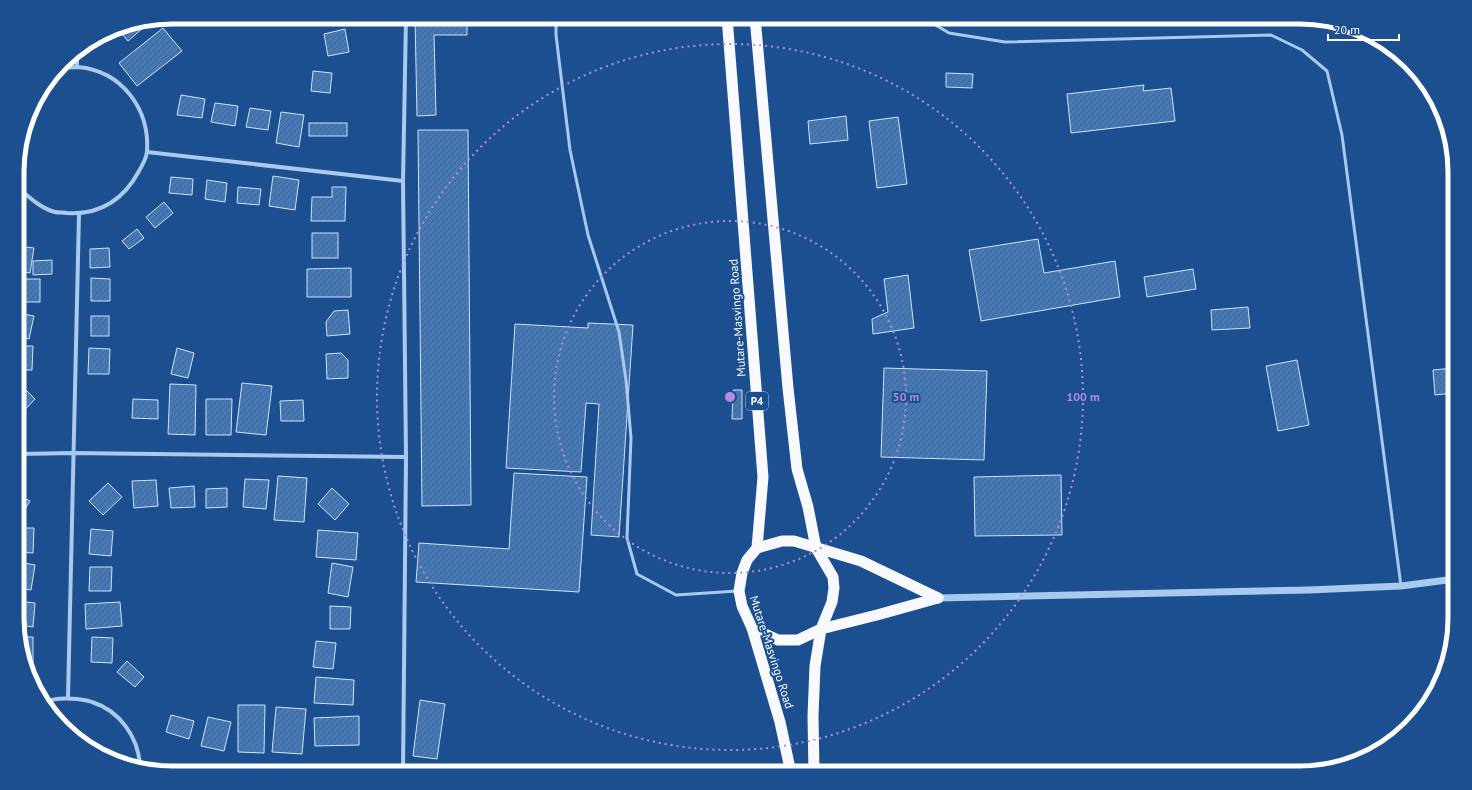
<svg xmlns="http://www.w3.org/2000/svg" width="1472" height="790" viewBox="0 0 1472 790" font-family="'PT Sans',sans-serif">
  <defs>
    <pattern id="building-hatch" width="6" height="6" patternUnits="userSpaceOnUse"><rect width="6" height="6" fill="#4478b7"/><path d="M-1 1l2-2M0 6l6-6M5 7l2-2" fill="none" stroke="#486282"/></pattern>
  </defs>
  <rect width="100%" height="100%" fill="#1b4f8f"/>
  <g fill="url(#building-hatch)" stroke="#cfe3fa">
    <polygon points="415,17 467,17 467,35 434,35 436,115 417,116"/>
    <polygon points="141,23 144,27 128,41 117,28"/>
    <polygon points="163,28 182,51 137,86 119,63"/>
    <polygon points="345,29 349,52 328,56 324,34"/>
    <polygon points="313,71 332,73 330,93 311,91"/>
    <polygon points="946,73 973,74 972,88 946,87"/>
    <polygon points="1144,85 1143,91 1171,88 1175,121 1071,133 1067,94"/>
    <polygon points="181,95 205,99 202,118 177,115"/>
    <polygon points="215,103 238,106 235,126 211,122"/>
    <polygon points="250,108 271,111 268,130 246,127"/>
    <polygon points="281,112 304,115 299,147 276,143"/>
    <polygon points="846,116 848,140 810,144 808,121"/>
    <polygon points="898,117 907,184 877,188 869,121"/>
    <rect x="309" y="123" width="38" height="13"/>
    <polygon points="418,130 468,130 471,505 422,506"/>
    <polygon points="273,176 299,180 295,210 269,206"/>
    <polygon points="171,177 193,179 192,195 169,193"/>
    <polygon points="207,180 227,183 225,202 205,199"/>
    <polygon points="238,187 261,189 259,205 237,203"/>
    <polygon points="332,187 346,187 345,221 311,221 312,197 332,197"/>
    <polygon points="164,202 173,213 155,228 146,217"/>
    <polygon points="137,229 144,238 129,249 122,241"/>
    <rect x="312" y="233" width="26" height="25"/>
    <polygon points="1038,239 1044,273 1115,261 1120,297 981,321 969,250"/>
    <polygon points="18,246 34,248 30,273 18,271"/>
    <polygon points="109,248 110,267 90,268 90,249"/>
    <polygon points="52,260 52,274 33,275 33,261"/>
    <polygon points="351,268 351,297 307,297 307,269"/>
    <polygon points="1193,269 1196,289 1147,297 1144,277"/>
    <polygon points="908,275 914,328 873,334 872,319 888,312 884,279"/>
    <polygon points="91,278 110,279 110,301 91,301"/>
    <rect x="18" y="279" width="22" height="23"/>
    <polygon points="1248,307 1250,328 1212,330 1211,310"/>
    <polygon points="348,310 350,334 327,336 326,322 334,311"/>
    <polygon points="18,313 34,316 29,339 18,336"/>
    <rect x="91" y="316" width="18" height="20"/>
    <polygon points="588,323 633,325 619,537 591,535 599,404 586,403 581,472 506,468 515,324 588,328"/>
    <polygon points="18,346 33,346 32,370 18,370"/>
    <polygon points="89,348 110,349 109,374 88,374"/>
    <polygon points="177,348 194,353 188,378 171,374"/>
    <polygon points="341,353 348,360 348,378 327,379 326,354"/>
    <polygon points="1297,360 1309,425 1278,431 1266,366"/>
    <polygon points="884,368 987,371 984,460 881,457"/>
    <polygon points="1454,368 1454,393 1435,395 1433,370"/>
    <polygon points="242,383 272,386 266,435 236,432"/>
    <polygon points="170,384 196,385 195,435 168,434"/>
    <polygon points="25,389 35,399 18,417 18,396"/>
    <polygon points="733,390 742,390 742,419 732,419"/>
    <polygon points="133,399 158,400 158,419 132,418"/>
    <polygon points="206,399 232,399 231,435 206,435"/>
    <polygon points="303,400 304,421 281,421 280,401"/>
    <polygon points="514,473 587,477 579,592 416,582 419,543 509,549"/>
    <polygon points="1061,475 1062,535 975,536 974,477"/>
    <polygon points="278,476 307,478 304,522 274,520"/>
    <polygon points="245,479 269,480 266,509 243,507"/>
    <polygon points="156,480 158,506 134,508 132,481"/>
    <polygon points="108,483 122,497 103,515 89,501"/>
    <polygon points="194,486 195,507 171,508 169,488"/>
    <polygon points="227,488 227,507 206,508 206,489"/>
    <polygon points="332,488 349,504 335,520 318,504"/>
    <polygon points="18,495 30,501 22,514 18,512"/>
    <polygon points="18,528 34,528 33,553 18,552"/>
    <polygon points="91,529 113,531 111,556 89,554"/>
    <polygon points="318,530 358,533 356,560 316,557"/>
    <polygon points="18,562 35,565 31,590 18,588"/>
    <polygon points="332,563 353,567 348,597 328,593"/>
    <polygon points="90,567 112,567 111,591 89,591"/>
    <polygon points="18,601 35,603 33,627 18,625"/>
    <polygon points="120,602 122,626 86,629 85,604"/>
    <polygon points="330,606 351,607 350,629 330,629"/>
    <polygon points="18,637 33,637 33,662 27,661"/>
    <polygon points="92,637 113,638 112,663 91,662"/>
    <polygon points="316,641 336,643 333,669 313,667"/>
    <polygon points="127,661 144,677 135,687 117,672"/>
    <polygon points="316,677 354,680 353,705 314,703"/>
    <polygon points="420,700 445,704 437,759 413,756"/>
    <polygon points="238,705 265,705 264,753 238,752"/>
    <polygon points="276,707 306,709 302,754 272,752"/>
    <polygon points="171,715 194,721 189,739 166,732"/>
    <polygon points="359,716 359,745 315,746 314,718"/>
    <polygon points="208,717 231,722 224,751 201,746"/>
  </g>
  <g fill="none" stroke-linecap="round" stroke-linejoin="round">
    <g stroke="#a9c9ee" stroke-width="3">
      <polyline points="556,17 556,35 570,150 588,235 619,332 626,380 631,438 627,538 637,574 676,595 737,591"/>
      <polyline points="926,17 927,20 949,33 1005,42 1271,35 1302,50 1327,71 1342,135 1401,586"/>
    </g>
    <g stroke="#a9c9ee" stroke-width="4">
      <polyline points="77,51 77,67"/>
      <polyline points="147,152 403,181"/>
      <path d="M17 187C29 197 40 208 55 212 59 213 64 212 67 213 100 215 124 199 139 171 142 166 146 158 147 152 150 109 122 71 78 67 72 67 65 68 60 69"/>
      <polyline points="18,454 73,453 406,457"/>
      <polyline points="68,698 79,214"/>
      <path d="M43 703C52 698 66 698 77 699 82 700 87 700 92 702 120 711 138 737 140 765"/>
      <polyline points="237,773 403,767"/>
      <polyline points="403,773 406,457 403,181 406,17"/>
    </g>
    <polyline stroke="#a9c9ee" stroke-width="7" points="938,598 1309,590 1401,586 1455,579"/>
    <g stroke="#f8faff" stroke-width="11">
      <polyline points="727,17 763,477 757,548 747,560 742,573 739,591 742,606 752,628 780,722 791,773"/>
      <polyline points="755,17 788,388 797,469 808,507 816,548 833,577 834,588 832,602 821,629 815,666 813,716 814,773"/>
      <polyline points="757,548 782,541 794,541 861,561 938,598"/>
      <polyline points="752,628 778,640 798,640 821,629 877,615 938,598"/>
    </g>
  </g>
  <g fill="none" stroke="#b68bdc" stroke-width="2" stroke-dasharray="2 4">
    <circle cx="730" cy="397" r="176"/>
    <circle cx="730" cy="397" r="353"/>
  </g>
  <g text-anchor="middle" dominant-baseline="central" stroke-width="4" stroke-linejoin="round" paint-order="stroke">
    <rect fill="#1b4f8f" stroke="#bbcadd" stroke-width="1" x="746" y="392" width="22" height="18" rx="3"/>
    <g font-size="11" font-weight="bold" fill="#fff">
      <text x="757" y="401">P4</text>
    </g>
    <g font-size="12" fill="#fff" stroke="#1b4f8f">
      <text transform="translate(737 318) rotate(-94)">Mutare-Masvingo Road</text>
      <text transform="translate(772 652) rotate(72)">Mutare-Masvingo Road</text>
    </g>
  </g>
  <path d="M0 0H1472V790H0ZM172 24H1300A148 148 0 0 1 1448 172V618A148 148 0 0 1 1300 766H172A148 148 0 0 1 24 618V172A148 148 0 0 1 172 24Z" fill="#1b4f8f" fill-rule="evenodd"/>
  <path fill="none" stroke="#fff" stroke-width="5" d="M172 24H1300A148 148 0 0 1 1448 172V618A148 148 0 0 1 1300 766H172A148 148 0 0 1 24 618V172A148 148 0 0 1 172 24Z"/>
  <circle cx="730" cy="397" r="6" fill="#b68bdc" stroke="#1b4f8f" stroke-width="2"/>
  <g font-size="12" text-anchor="middle" font-weight="bold" fill="#b68bdc" stroke="#1b4f8f" stroke-width="4" stroke-linejoin="round" paint-order="stroke">
    <text x="906" y="401">50 m</text>
    <text x="1083" y="401">100 m</text>
  </g>
  <path d="M1328 34v6h71v-6" fill="none" stroke="#ffffff" stroke-width="2"/>
  <text x="1334" y="34" font-size="12" fill="#ffffff" stroke="#1b4f8f" stroke-width="3" paint-order="stroke">20 m</text>
</svg>
